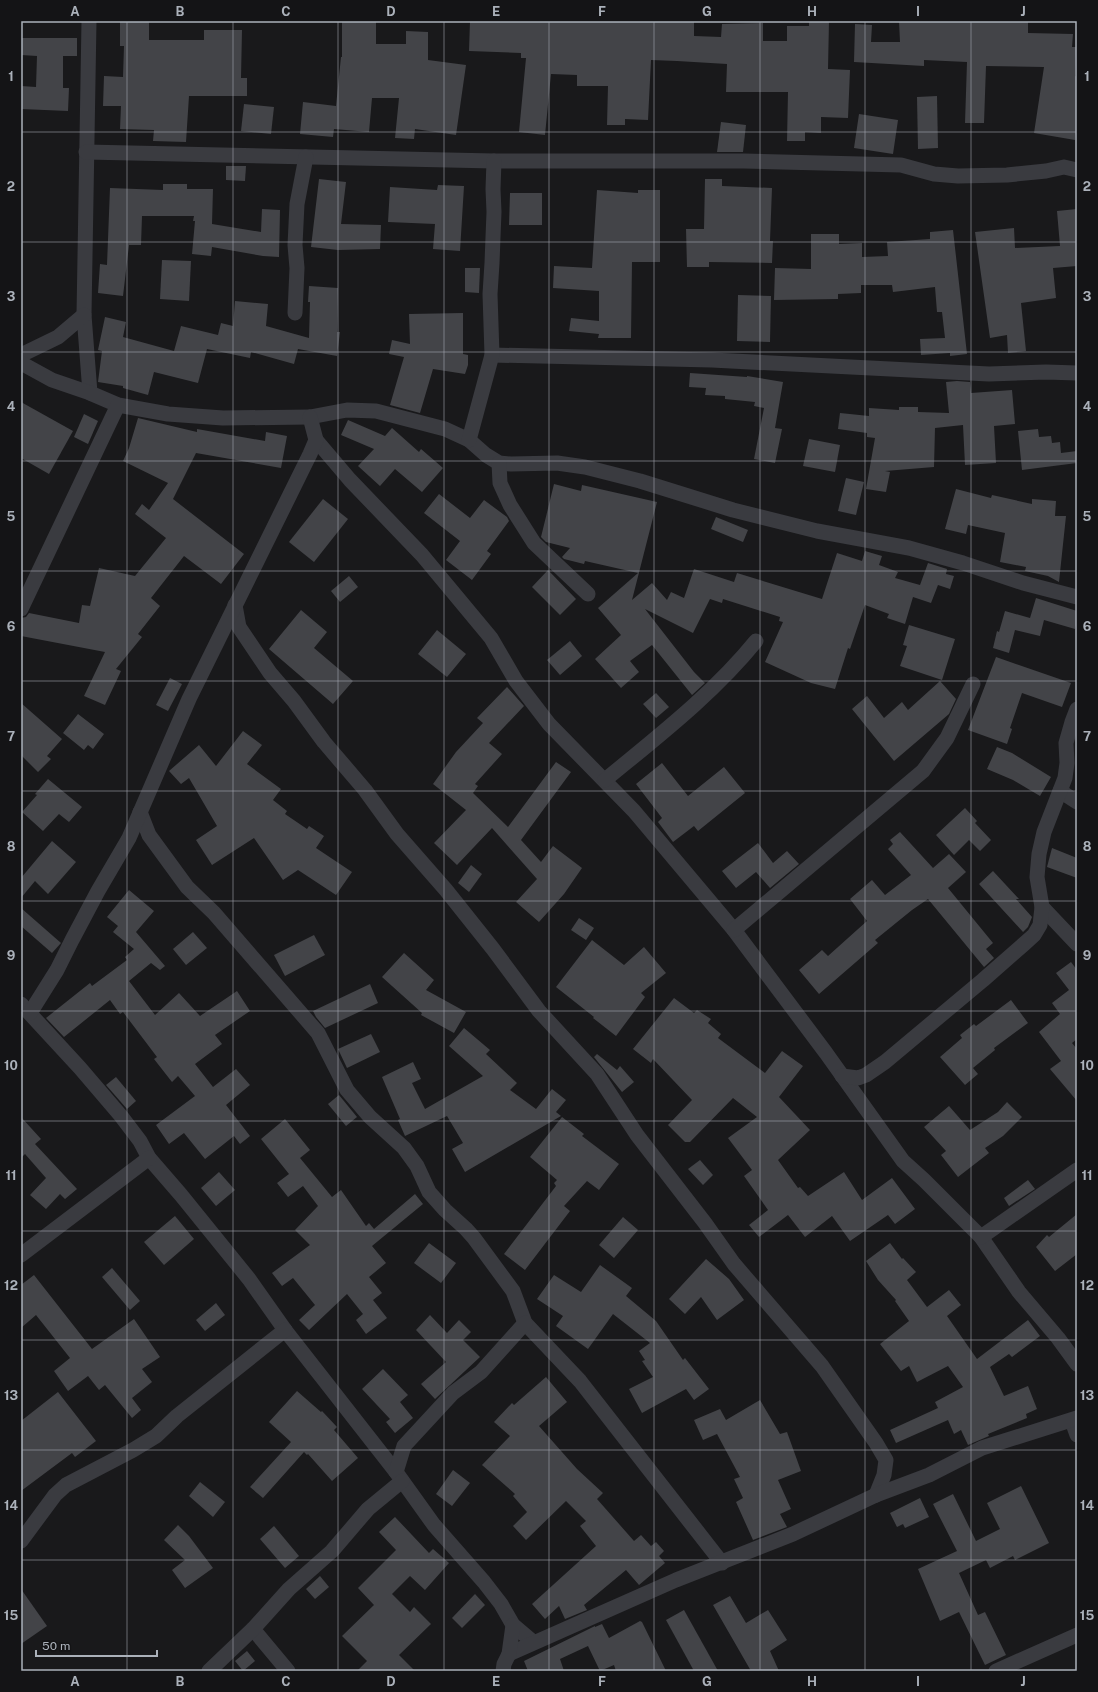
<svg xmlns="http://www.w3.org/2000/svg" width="1098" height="1692" viewBox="0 0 1098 1692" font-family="'Public Sans',sans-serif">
  <rect width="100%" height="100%" fill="#19191b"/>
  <g fill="#434448">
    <polygon points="120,21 149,21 149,40 204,40 204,30 242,30 241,78 247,78 247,96 189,96 186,142 153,141 154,130 120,129 121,106 103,106 104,76 123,77 124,46 120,46"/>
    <polygon points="342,21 376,21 376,44 406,44 406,31 428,32 428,60 466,65 456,135 415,129 414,139 395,138 399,98 372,98 369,132 334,129 333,137 300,134 303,102 336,106 341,57 342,57"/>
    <polygon points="470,21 694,21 694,36 721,37 722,24 763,23 763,41 787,41 787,26 809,26 809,21 829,21 828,69 850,70 848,118 821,117 821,133 805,132 805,141 787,141 788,92 726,92 727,64 677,61 651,60 648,120 625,119 625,125 607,125 608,86 577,86 577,75 551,74 545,135 519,132 526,58 521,58 521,53 469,51"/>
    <polygon points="899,21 1028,21 1028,33 1073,34 1072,47 1076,47 1075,76 1077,77 1077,126 1075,140 1034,133 1044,67 986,66 984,123 965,123 967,62 924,60 924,66 854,62 855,24 872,25 871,42 900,42"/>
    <polygon points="21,38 77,38 77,56 63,56 63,88 69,88 68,111 21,109 21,86 36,87 37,56 21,55"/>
    <polygon points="937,96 938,148 918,149 917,97"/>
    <polygon points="244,104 274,107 271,134 241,131"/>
    <polygon points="859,114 898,120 893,154 854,148"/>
    <polygon points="721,122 746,125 743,152 717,152"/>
    <polygon points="226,166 246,166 245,181 226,180"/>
    <polygon points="319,179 346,182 341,224 381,225 380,249 338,250 311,247"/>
    <polygon points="705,179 722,179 722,186 772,188 770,241 773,241 772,263 709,262 709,267 687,267 686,229 704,229"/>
    <polygon points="163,184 187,184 187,189 213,189 212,224 261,232 262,209 280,210 279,257 263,256 212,247 211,256 192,254 195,221 193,221 194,216 142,216 141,245 129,245 123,296 98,293 100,264 107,265 110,188 163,190"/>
    <polygon points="438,185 464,186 460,251 433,249 435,224 388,222 390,187 437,190"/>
    <polygon points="597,190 638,193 638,190 660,190 660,262 632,262 631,338 598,338 599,334 569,331 571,318 599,321 599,291 553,288 554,266 592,268"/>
    <polygon points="510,193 542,193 542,225 509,225"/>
    <polygon points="1077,209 1077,266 1053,268 1056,298 1021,303 1026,351 1008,353 1007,335 990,338 975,232 1014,228 1015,248 1060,246 1057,211"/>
    <polygon points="953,230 967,354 950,356 950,353 921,355 920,339 945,338 942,312 937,312 935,287 893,292 892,285 861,285 861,293 838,294 838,299 774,300 775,268 811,269 811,234 839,234 839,244 862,243 862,257 888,256 887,242 930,239 930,232"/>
    <polygon points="162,260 191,261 189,301 160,299"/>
    <polygon points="465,268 480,268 479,293 465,292"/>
    <polygon points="309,286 338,288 337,332 340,332 337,356 298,349 294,364 251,352 250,358 207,349 198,383 154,372 148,395 123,388 123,386 98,382 102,351 98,350 105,317 126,322 123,337 174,351 181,326 218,335 221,323 233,326 235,301 268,304 266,326 309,338 310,302 308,302"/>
    <polygon points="738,295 771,296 770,342 737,341"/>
    <polygon points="463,313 463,354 468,355 468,365 465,374 433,369 420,413 390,405 404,357 389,354 392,340 410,344 409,314"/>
    <polygon points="690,373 747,377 747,376 783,382 775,428 782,429 775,463 754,459 764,408 754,406 755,402 725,399 725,396 705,395 706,388 689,387"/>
    <polygon points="957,381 970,382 971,393 1012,390 1015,424 994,426 996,463 965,465 963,425 935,428 934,467 885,471 890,472 886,492 866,489 875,438 867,437 867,433 838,429 840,413 869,416 869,408 899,410 899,407 918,407 918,412 949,413 946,382"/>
    <polygon points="21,402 73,431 49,474 21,458"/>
    <polygon points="84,414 98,421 88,444 74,437"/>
    <polygon points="138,418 197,432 197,429 265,441 266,432 287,436 281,468 196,453 173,499 244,554 221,584 184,556 151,598 160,606 138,634 142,637 116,669 121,671 105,705 84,696 105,652 21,636 21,618 26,617 29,613 79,623 82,605 90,606 99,568 135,576 166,538 135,514 142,504 149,510 168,483 123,461 129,448"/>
    <polygon points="348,420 385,436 392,428 419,452 421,449 443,468 422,492 395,469 380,486 358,466 374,449 341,435"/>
    <polygon points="1038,429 1039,437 1051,436 1052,443 1060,442 1061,453 1077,451 1077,463 1022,470 1018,431"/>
    <polygon points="809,439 840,445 835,472 803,466"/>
    <polygon points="846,478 864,482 856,515 838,511"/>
    <polygon points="554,484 581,491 582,485 657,502 632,600 652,583 667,600 671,592 684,598 694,569 734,582 737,573 822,599 837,553 862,561 865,551 882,556 879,565 898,572 895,578 920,585 928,563 947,569 946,574 954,576 950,589 938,585 931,603 913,597 905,624 887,618 889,614 865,605 850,649 848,648 835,689 811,683 765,662 783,622 779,621 780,617 723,599 722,603 710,599 693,633 645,609 694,672 705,683 692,695 652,645 630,661 639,672 621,688 595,659 621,635 598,608 638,573 585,561 584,564 564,559 562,557 570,548 546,542 541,537"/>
    <polygon points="956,489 991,498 992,495 1032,504 1032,499 1056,501 1055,516 1066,516 1059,582 1048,576 1025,571 1026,567 1000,562 1005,533 968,525 966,534 945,529"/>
    <polygon points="439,494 470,518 484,500 507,517 509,521 487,551 491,554 472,580 446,560 460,541 424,513"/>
    <polygon points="323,499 348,519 314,562 289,542"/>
    <polygon points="716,517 748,530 743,542 711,529"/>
    <polygon points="548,570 576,599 560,615 532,587"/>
    <polygon points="349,576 358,587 340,602 331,591"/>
    <polygon points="1036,598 1077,611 1077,622 1075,629 1044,620 1040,636 1015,630 1009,653 993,648 997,631 999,632 1005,611 1030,618"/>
    <polygon points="301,610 327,632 314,648 353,681 333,704 269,649"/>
    <polygon points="909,625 955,639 942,680 900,666 907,646 903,645"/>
    <polygon points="437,630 466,654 447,677 418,654"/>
    <polygon points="570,641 582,656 560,675 547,660"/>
    <polygon points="996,657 1071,683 1062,707 1022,693 1010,728 1012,729 1007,744 968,730"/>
    <polygon points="170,678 182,684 168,711 156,705"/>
    <polygon points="940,681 956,699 949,714 894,761 852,709 867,696 884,718 902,702 908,710"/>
    <polygon points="507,687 524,706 489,743 502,754 475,784 478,786 473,793 508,827 556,762 571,772 521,840 541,862 553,846 582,868 564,894 539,922 516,902 537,879 492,828 457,865 434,843 466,810 433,784 456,752 483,723 477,718"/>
    <polygon points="656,693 669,707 656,718 643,704"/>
    <polygon points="21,703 62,739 47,756 51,759 38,772 21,755"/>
    <polygon points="78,714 104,734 93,749 88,745 84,750 63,733"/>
    <polygon points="243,731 262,745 247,764 281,789 273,800 287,811 285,814 307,829 309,826 324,836 316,848 352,872 336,895 298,870 283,880 254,838 212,865 196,840 217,826 189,778 181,784 169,771 199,745 216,766"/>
    <polygon points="997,747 1012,753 1051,777 1040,796 1013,780 987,769"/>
    <polygon points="662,763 688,796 724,767 745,793 698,831 694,826 673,842 658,822 662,818 636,784"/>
    <polygon points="48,779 82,807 69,822 59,814 43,831 22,812 37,795 35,794"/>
    <polygon points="965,808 977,821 975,823 991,840 980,851 969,840 954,855 936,835"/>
    <polygon points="900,832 933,868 949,854 966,872 948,888 993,943 986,949 994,958 984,967 928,899 912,910 875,940 878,943 819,994 799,970 822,950 828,956 867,921 850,899 872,880 885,895 911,875 888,849 893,844 890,840"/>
    <polygon points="52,841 76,862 48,894 35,881 21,898 21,878"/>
    <polygon points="758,843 773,863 787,851 799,864 770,888 756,872 736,888 722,871"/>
    <polygon points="1052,848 1077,858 1077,878 1047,867"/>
    <polygon points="471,865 482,874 469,892 458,883"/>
    <polygon points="993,871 1019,899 1016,899 1032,917 1028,927 1023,932 979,884"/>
    <polygon points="129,890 154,911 136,932 165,966 160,970 151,963 129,981 155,1015 179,993 200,1016 237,991 250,1011 215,1035 222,1044 195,1064 213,1087 236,1069 250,1085 226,1105 250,1136 240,1144 234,1136 205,1159 184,1133 169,1144 156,1125 195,1096 178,1076 172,1082 154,1059 157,1057 123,1012 120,1014 110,1000 64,1037 46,1018 90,983 92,986 127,960 125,957 134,949 113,932 118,926 107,917"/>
    <polygon points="21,908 61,943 52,953 21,926"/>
    <polygon points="579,918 594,928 586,940 571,930"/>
    <polygon points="193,932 207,948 186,965 173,949"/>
    <polygon points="314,935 325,955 285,976 274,955"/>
    <polygon points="592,940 624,965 644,947 666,973 641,993 645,997 616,1036 593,1018 594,1017 556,987"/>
    <polygon points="404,953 434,980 426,990 466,1012 454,1033 421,1015 422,1013 382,977"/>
    <polygon points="1071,962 1077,970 1077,1039 1072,1043 1077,1049 1077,1101 1050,1069 1061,1061 1039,1032 1060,1014 1052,1003 1069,990 1056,973"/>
    <polygon points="370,984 378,1003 325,1028 316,1017 313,1011"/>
    <polygon points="674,998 694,1013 697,1010 711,1019 708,1023 721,1034 718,1038 765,1073 782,1051 803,1066 779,1097 810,1130 778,1160 798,1188 800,1187 808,1196 844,1172 862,1200 892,1178 915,1209 895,1224 888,1215 850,1241 832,1216 805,1237 788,1215 759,1237 749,1225 768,1210 744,1176 752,1170 728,1138 757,1117 733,1098 690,1142 685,1142 668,1125 692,1100 653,1059 651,1063 633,1049"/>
    <polygon points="1011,1000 1028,1023 994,1048 995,1050 973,1068 978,1074 965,1085 940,1057 962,1038 960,1035 974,1024 976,1026"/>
    <polygon points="464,1028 490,1050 486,1054 517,1083 510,1090 536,1109 552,1089 566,1100 556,1112 561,1116 465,1172 452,1149 463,1143 447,1116 405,1136 398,1120 400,1119 382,1077 413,1062 421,1079 412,1083 425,1109 483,1076 449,1046"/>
    <polygon points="371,1034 380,1052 347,1068 338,1049"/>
    <polygon points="597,1054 617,1070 620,1066 634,1082 622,1092 594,1057"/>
    <polygon points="116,1077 136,1101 127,1109 106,1085"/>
    <polygon points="339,1095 357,1117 346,1126 328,1104"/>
    <polygon points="1007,1102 1022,1117 1003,1136 985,1148 989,1153 958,1177 941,1155 946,1151 924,1127 949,1106 970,1130 998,1112"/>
    <polygon points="21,1117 41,1139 35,1144 77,1189 65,1199 60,1194 46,1209 30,1195 46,1178 25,1154 21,1158"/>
    <polygon points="562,1117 584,1134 582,1136 619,1164 599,1190 587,1181 564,1206 570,1211 525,1270 504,1254 556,1186 554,1183 557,1180 530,1157"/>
    <polygon points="285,1119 310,1150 300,1158 332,1197 341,1190 366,1226 369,1223 374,1229 415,1194 423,1204 372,1246 386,1263 369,1277 382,1293 373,1300 387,1318 366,1334 356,1320 363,1314 347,1294 309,1330 299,1320 315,1305 293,1278 282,1286 272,1273 310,1245 295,1230 318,1206 303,1186 288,1197 277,1183 289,1174 261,1139"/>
    <polygon points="700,1160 713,1175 703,1185 688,1169"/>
    <polygon points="219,1172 235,1190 216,1206 201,1188"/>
    <polygon points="1028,1180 1035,1189 1009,1206 1004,1198"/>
    <polygon points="1077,1214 1077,1254 1055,1271 1036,1247 1047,1235 1049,1237"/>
    <polygon points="175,1216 194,1239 164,1265 144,1242"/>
    <polygon points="623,1217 638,1230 614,1258 599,1245"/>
    <polygon points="429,1243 456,1263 441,1283 414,1263"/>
    <polygon points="890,1243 902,1259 903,1258 916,1272 907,1280 927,1307 949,1290 961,1305 947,1316 977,1359 1028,1320 1040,1336 1012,1357 1009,1354 990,1367 1004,1396 1028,1386 1037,1409 1026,1414 1027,1418 988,1434 989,1436 968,1445 961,1430 954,1434 948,1420 896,1443 890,1430 938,1408 935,1402 963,1387 948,1366 917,1382 909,1366 901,1371 880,1344 909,1321 895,1301 896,1300 878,1280 866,1261"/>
    <polygon points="706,1259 729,1279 744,1300 717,1320 701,1297 685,1314 669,1299"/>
    <polygon points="600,1265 632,1288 626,1296 656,1321 683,1360 685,1358 709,1389 694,1400 686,1389 642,1413 629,1389 653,1377 642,1361 645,1360 639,1351 650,1343 613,1314 588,1349 556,1326 563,1316 537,1299 554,1275 581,1292"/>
    <polygon points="112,1268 140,1301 130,1310 102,1277"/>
    <polygon points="34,1275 92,1349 134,1319 160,1357 142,1369 152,1382 132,1398 141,1410 132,1418 105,1385 99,1390 88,1376 68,1391 54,1371 70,1358 36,1315 21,1328 21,1285"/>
    <polygon points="216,1303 225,1315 205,1331 196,1320"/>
    <polygon points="430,1315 447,1333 459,1320 471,1332 463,1340 480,1357 435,1399 421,1384 446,1362 416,1330"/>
    <polygon points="383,1369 408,1395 400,1402 413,1418 395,1433 386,1422 390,1419 362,1389"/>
    <polygon points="546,1377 567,1402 539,1426 577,1469 603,1493 597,1499 634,1541 641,1535 651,1546 656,1542 664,1551 659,1556 665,1563 639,1585 626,1570 584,1605 587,1610 565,1619 559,1606 545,1619 532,1604 596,1546 580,1526 586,1521 566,1501 526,1540 513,1526 527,1512 513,1496 515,1494 482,1465 510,1436 494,1422 512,1403 514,1405"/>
    <polygon points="297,1391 321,1412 322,1411 337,1427 334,1430 358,1458 332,1481 308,1454 307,1455 304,1452 263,1498 250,1487 291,1442 269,1422"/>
    <polygon points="58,1392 96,1441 75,1457 72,1453 21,1491 21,1421"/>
    <polygon points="760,1400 780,1434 787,1432 801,1471 778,1480 791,1509 780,1514 787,1527 753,1540 736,1502 743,1498 734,1479 740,1477 717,1434 703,1440 694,1420 720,1409 726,1420"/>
    <polygon points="453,1470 470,1483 452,1506 436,1494"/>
    <polygon points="200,1482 225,1502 213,1517 189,1496"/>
    <polygon points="1021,1486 1049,1543 1015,1560 1013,1556 990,1568 986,1560 959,1573 978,1615 985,1612 1006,1655 985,1665 959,1612 940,1621 918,1569 957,1551 933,1504 953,1494 976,1541 1000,1529 987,1503"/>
    <polygon points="920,1498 929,1517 905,1528 903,1524 897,1527 890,1513"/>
    <polygon points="395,1517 429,1553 433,1549 449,1563 425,1590 410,1576 392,1594 410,1612 414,1607 431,1624 399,1655 415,1671 357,1671 367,1661 342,1636 374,1605 358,1588 396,1550 379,1532"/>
    <polygon points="178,1525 189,1536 213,1568 185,1588 172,1570 185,1560 164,1540"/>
    <polygon points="274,1526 299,1556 285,1568 260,1539"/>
    <polygon points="320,1576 329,1587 315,1599 306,1589"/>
    <polygon points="21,1589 47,1626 21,1644"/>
    <polygon points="475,1594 485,1605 462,1628 452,1618"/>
    <polygon points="730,1596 746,1623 768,1610 787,1640 770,1651 779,1671 751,1671 713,1605"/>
    <polygon points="684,1610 718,1671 694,1671 666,1620"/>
    <polygon points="640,1621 642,1622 666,1671 616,1671 614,1665 600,1671 588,1646 560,1659 564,1671 528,1671 524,1661 595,1626 595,1627 602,1624 609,1638"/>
    <polygon points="247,1651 255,1661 243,1671 235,1661"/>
  </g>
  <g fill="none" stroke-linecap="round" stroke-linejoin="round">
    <g stroke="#3a3b40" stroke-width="15">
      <polyline points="89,21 84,315 90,393"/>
      <polyline points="86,152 494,161 744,161 901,165 934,174 958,176 1007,175 1046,171 1064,167 1077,170"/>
      <polyline points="295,313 297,268 295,245 297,204 306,157"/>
      <polyline points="21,355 58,337 84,315"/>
      <polyline points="492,355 712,360 989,374 1046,372 1077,373"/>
      <polyline points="21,363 52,380 90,393 118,405 168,414 223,418 310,417 347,410 376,411 445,429 469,440 486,455 499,463 511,464 557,463 585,467 640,481 733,510 817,531 909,548 963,563 1023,583 1077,597"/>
      <polyline points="316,440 350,480 422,555 491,638 516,681 549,724 634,811 734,930 826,1053 903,1161 924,1180 981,1237 1019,1292 1058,1338 1077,1364"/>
      <polyline points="469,440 492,355 490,294 492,263 494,212 493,189 494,161"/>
      <polyline points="499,463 500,483 510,505 534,543 588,594"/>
      <polyline points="235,605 239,627 270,673 294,701 324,742 365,790 397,834 446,890 493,949 539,1011 597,1074 637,1135 705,1223 734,1264 822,1366 876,1443 886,1460 884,1475 876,1495"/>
      <polyline points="21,609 118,405"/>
      <path d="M605 780C657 737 713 694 756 641"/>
      <polyline points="1060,791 1077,802"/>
      <polyline points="140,812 149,835 187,887 214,913 318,1033 347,1090 370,1117 404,1148 417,1166 429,1192 445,1210 466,1229 474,1238 513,1291 525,1323 580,1381 722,1563"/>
      <polyline points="1042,907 1077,944"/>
      <polyline points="734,930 923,771 947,738 973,684"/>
      <polyline points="21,1004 80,1068 121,1116 140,1141 149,1158 181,1195 249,1279 285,1330 396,1472 434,1525 484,1582 501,1604 513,1625 533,1642"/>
      <polyline points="30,1013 57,970 72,940 98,891 129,838 189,699 310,454 316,440 310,417"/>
      <polyline points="842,1076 858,1078 866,1075 885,1062 983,980 1024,944 1034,935 1040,925 1042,907 1037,877 1039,854 1044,832 1065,778 1067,763 1066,743 1072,722 1077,709"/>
      <polyline points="981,1237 1077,1170"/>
      <polyline points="21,1255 149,1158"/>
      <polyline points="1072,1421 1077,1435"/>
      <polyline points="396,1472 404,1446 453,1393 481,1372 525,1323"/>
      <polyline points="21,1541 55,1495 66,1485 133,1450 156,1436 177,1416 285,1330"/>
      <polyline points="253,1629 288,1671"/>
      <polyline points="509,1654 676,1580 793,1534 876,1495 929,1475 982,1448 1077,1418"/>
      <polyline points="209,1671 253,1629 289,1589 332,1551 368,1509 402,1481"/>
      <polyline points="503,1671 504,1664 509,1654 513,1625"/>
      <polyline points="996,1671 1077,1635"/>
    </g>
  </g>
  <path fill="none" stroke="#abb1ba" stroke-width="1" stroke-opacity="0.55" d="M127 21V1671M233 21V1671M338 21V1671M444 21V1671M549 21V1671M654 21V1671M760 21V1671M865 21V1671M971 21V1671M21 132H1077M21 242H1077M21 352H1077M21 461H1077M21 571H1077M21 681H1077M21 791H1077M21 901H1077M21 1011H1077M21 1121H1077M21 1231H1077M21 1340H1077M21 1450H1077M21 1560H1077"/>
  <rect width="1098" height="1692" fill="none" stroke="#141416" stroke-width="44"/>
  <path d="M36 1650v6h121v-6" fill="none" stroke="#abb1ba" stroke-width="2"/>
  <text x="42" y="1650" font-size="12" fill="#abb1ba" stroke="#141416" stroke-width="3" paint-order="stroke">50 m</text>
  <rect x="22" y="22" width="1054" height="1648" fill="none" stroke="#abb1ba" stroke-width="1.5"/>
  <g font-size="13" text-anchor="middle" font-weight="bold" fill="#abb1ba">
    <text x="75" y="16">A</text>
    <text x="180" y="16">B</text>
    <text x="286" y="16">C</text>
    <text x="391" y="16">D</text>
    <text x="496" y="16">E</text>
    <text x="602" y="16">F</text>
    <text x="707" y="16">G</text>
    <text x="812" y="16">H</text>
    <text x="918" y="16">I</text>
    <text x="1023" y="16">J</text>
    <text x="11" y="81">1</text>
    <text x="1087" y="81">1</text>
    <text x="11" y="191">2</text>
    <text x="1087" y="191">2</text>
    <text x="11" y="301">3</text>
    <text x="1087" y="301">3</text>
    <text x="11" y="411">4</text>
    <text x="1087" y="411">4</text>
    <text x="11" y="521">5</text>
    <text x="1087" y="521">5</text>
    <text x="11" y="631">6</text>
    <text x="1087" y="631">6</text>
    <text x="11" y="741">7</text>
    <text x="1087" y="741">7</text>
    <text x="11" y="851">8</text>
    <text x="1087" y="851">8</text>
    <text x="11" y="960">9</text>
    <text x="1087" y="960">9</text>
    <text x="11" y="1070">10</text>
    <text x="1087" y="1070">10</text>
    <text x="11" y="1180">11</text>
    <text x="1087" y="1180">11</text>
    <text x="11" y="1290">12</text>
    <text x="1087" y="1290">12</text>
    <text x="11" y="1400">13</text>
    <text x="1087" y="1400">13</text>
    <text x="11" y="1510">14</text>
    <text x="1087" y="1510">14</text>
    <text x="11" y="1620">15</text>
    <text x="1087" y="1620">15</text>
    <text x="75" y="1686">A</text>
    <text x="180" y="1686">B</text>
    <text x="286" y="1686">C</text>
    <text x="391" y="1686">D</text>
    <text x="496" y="1686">E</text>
    <text x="602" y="1686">F</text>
    <text x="707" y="1686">G</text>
    <text x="812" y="1686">H</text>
    <text x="918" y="1686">I</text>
    <text x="1023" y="1686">J</text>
  </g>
</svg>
